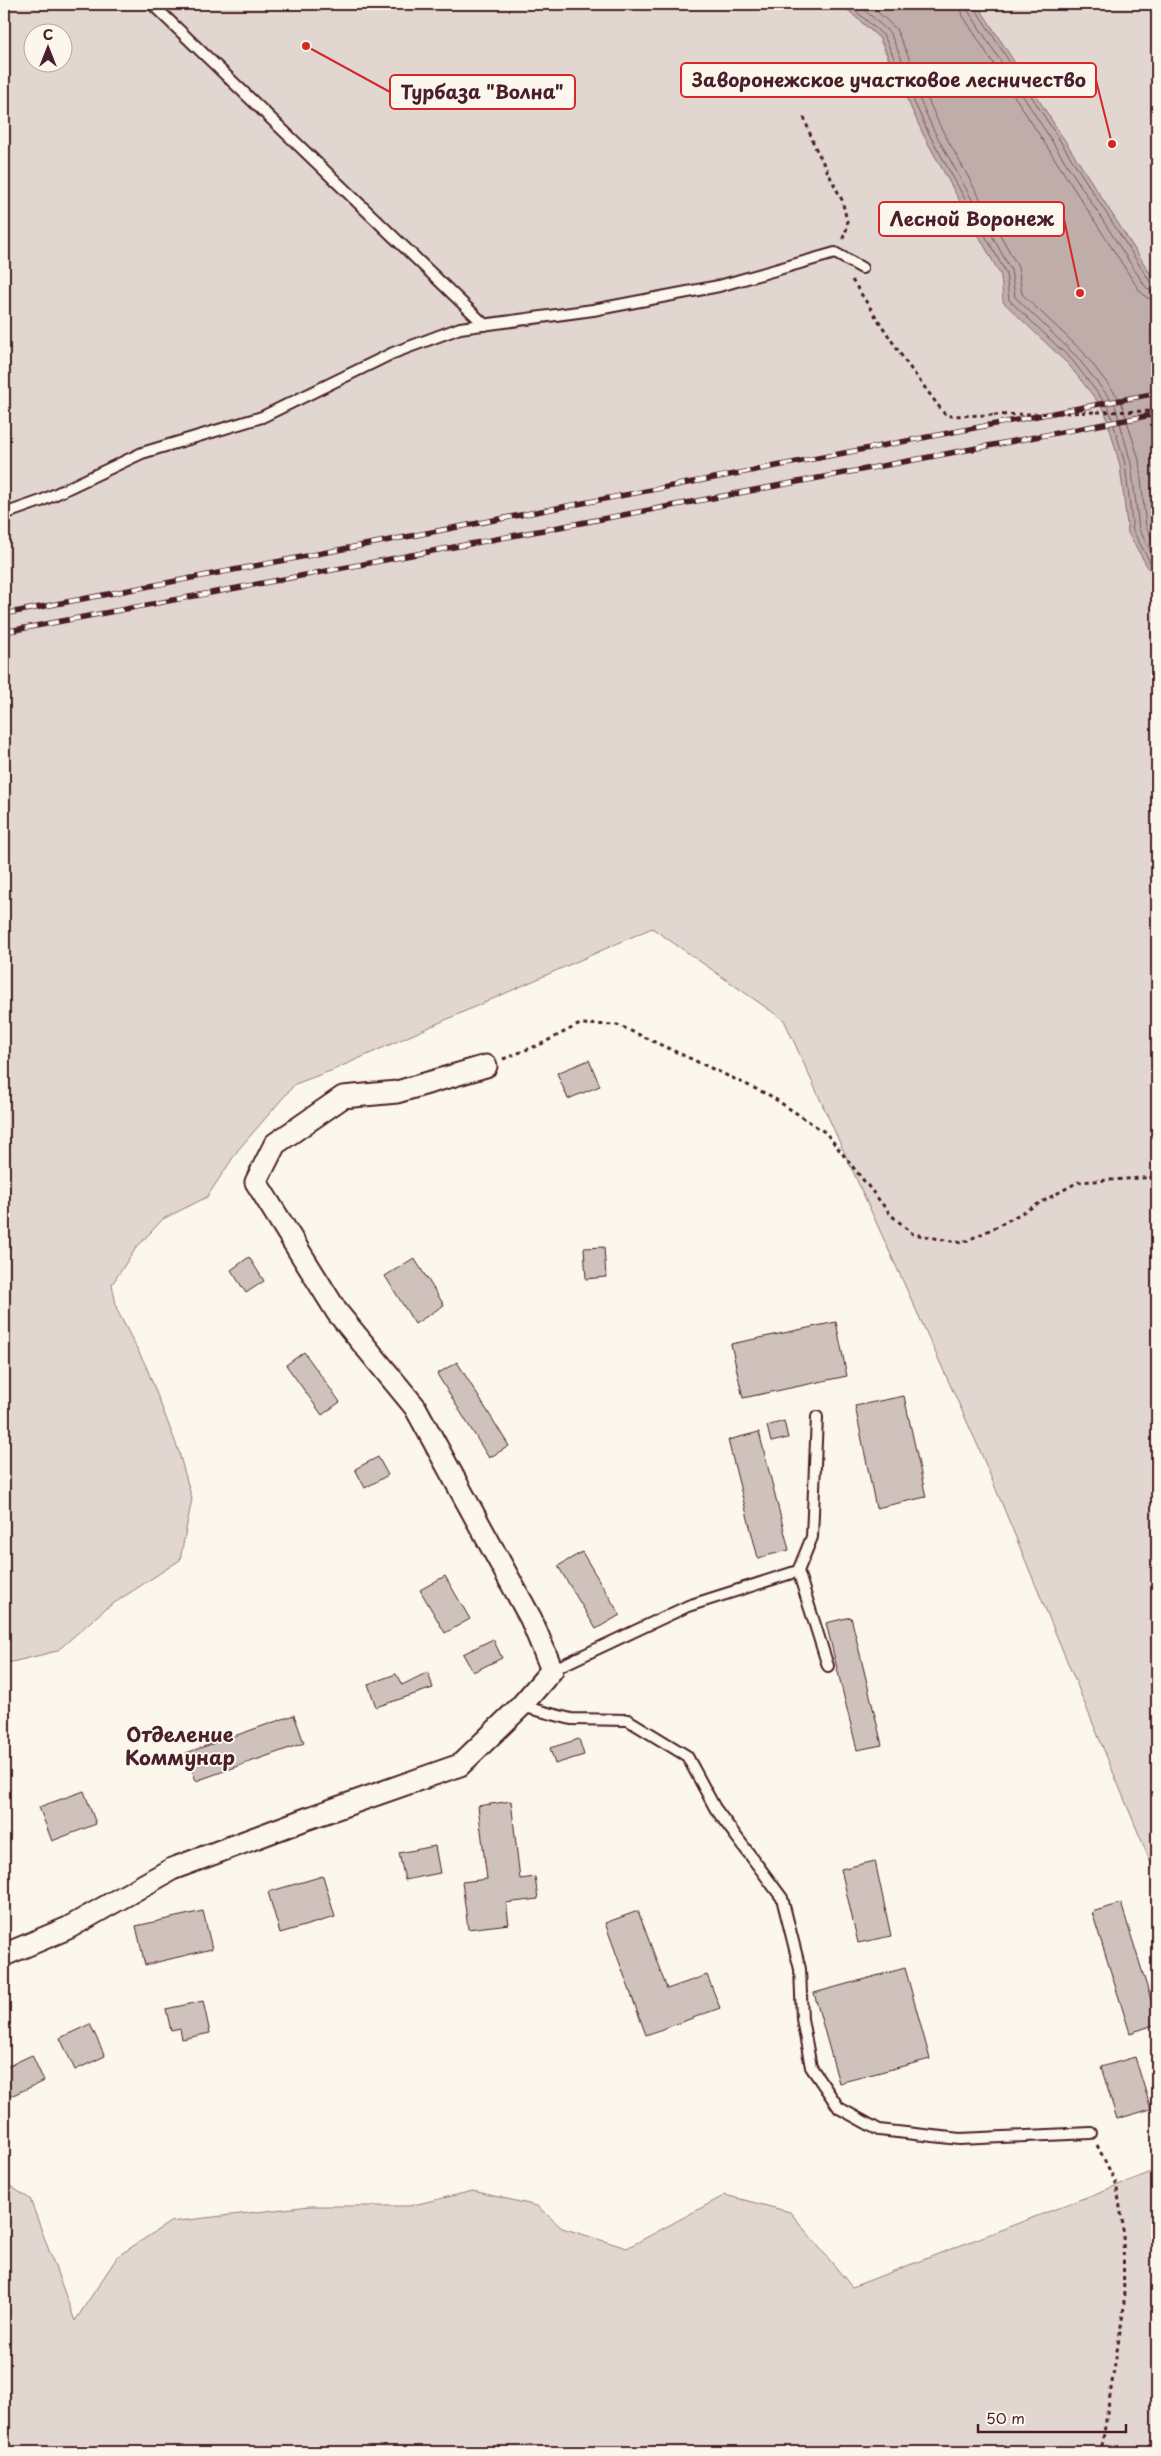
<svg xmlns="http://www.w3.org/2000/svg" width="1161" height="2456" viewBox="0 0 1161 2456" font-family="'Playpen Sans',sans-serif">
  <rect width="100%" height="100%" fill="#fbf7ec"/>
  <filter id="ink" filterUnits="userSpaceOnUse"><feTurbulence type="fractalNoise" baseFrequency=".02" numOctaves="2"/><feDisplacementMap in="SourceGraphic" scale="10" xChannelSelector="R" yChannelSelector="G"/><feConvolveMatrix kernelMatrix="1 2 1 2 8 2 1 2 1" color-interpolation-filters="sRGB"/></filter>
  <g filter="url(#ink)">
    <g fill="#e2d7d0" stroke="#967b7e" fill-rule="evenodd">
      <path d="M4 4H841L879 38 923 134 1001 276 1004 302 1069 365 1105 411 1120 465 1128 533 1157 583V1878L978 1446 784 1020 652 928 333 1070 295 1084 238 1150 207 1197 163 1219 136 1248 112 1284 117 1310 146 1366 178 1449 192 1499 180 1560 105 1609 57 1651 4 1664ZM32 32H62V62H32Z"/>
      <polygon points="977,4 1157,4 1157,284"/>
      <polygon points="1157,2170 1157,2452 4,2452 4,2182 30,2199 75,2321 118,2256 170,2222 310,2206 409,2206 473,2191 537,2206 562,2228 627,2248 725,2195 790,2212 852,2287"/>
    </g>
    <polygon fill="#bfadaa" stroke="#907477" points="841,4 977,4 1157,284 1157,583 1128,533 1120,465 1105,411 1069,365 1003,302 1001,276 923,134 880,38"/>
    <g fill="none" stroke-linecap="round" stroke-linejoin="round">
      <g stroke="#79585e" stroke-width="1">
        <polyline points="848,4 884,36 928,132 1006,273 1009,300 1073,361 1109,408 1125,464 1133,531 1157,575"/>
        <polyline points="858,4 890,33 933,129 1011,270 1015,297 1077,357 1115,405 1131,463 1139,529 1157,563"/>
        <polyline points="869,4 896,29 940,126 1018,267 1022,294 1083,352 1121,401 1139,460 1146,527 1157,547"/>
        <polyline points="960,4 963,16 1139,290 1147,298 1157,300"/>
        <polyline points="967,4 969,12 1145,286 1150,291 1157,292"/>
        <polyline points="974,4 975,8 1151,283 1157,286"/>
      </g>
    </g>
    <g fill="#cfc2bc" stroke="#4a1f2b">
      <polygon points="589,1060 600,1086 568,1099 557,1073"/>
      <polygon points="604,1247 606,1277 586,1279 584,1248"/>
      <polygon points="249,1257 264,1281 246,1293 231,1270"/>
      <polygon points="414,1258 444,1305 415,1324 385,1276"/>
      <polygon points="836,1322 847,1376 743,1398 731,1344"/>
      <polygon points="304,1352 340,1402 322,1415 286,1365"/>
      <polygon points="457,1362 509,1446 489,1458 437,1374"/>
      <polygon points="904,1396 926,1497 876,1508 855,1406"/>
      <polygon points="784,1421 788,1438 771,1442 767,1426"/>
      <polygon points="759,1432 789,1550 758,1558 728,1440"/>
      <polygon points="378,1457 388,1475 365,1488 355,1469"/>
      <polygon points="582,1552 620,1615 596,1629 558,1566"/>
      <polygon points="445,1576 470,1619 445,1633 420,1590"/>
      <polygon points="851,1617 882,1745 857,1750 826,1623"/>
      <polygon points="493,1639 502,1658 473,1672 463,1654"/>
      <polygon points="428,1672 433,1688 376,1707 368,1684 396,1674 402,1685"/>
      <polygon points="294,1715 304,1743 196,1781 186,1753"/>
      <polygon points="579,1739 584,1755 555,1764 550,1748"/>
      <polygon points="84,1791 96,1824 52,1841 39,1807"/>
      <polygon points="511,1801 520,1879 535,1877 538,1899 506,1903 509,1924 468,1929 462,1882 487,1879 478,1806"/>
      <polygon points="435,1846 440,1873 405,1880 399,1853"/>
      <polygon points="875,1861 891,1936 858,1943 841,1869"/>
      <polygon points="323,1876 335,1917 280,1933 268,1892"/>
      <polygon points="1121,1903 1157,2019 1157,2024 1130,2033 1092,1912"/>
      <polygon points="203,1911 212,1949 145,1965 136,1926"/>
      <polygon points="638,1911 667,1989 707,1975 720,2008 646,2035 605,1923"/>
      <polygon points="905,1968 930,2059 839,2083 814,1993"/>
      <polygon points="203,2001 210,2033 182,2039 180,2029 171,2031 166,2009"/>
      <polygon points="90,2024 105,2056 75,2070 60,2038"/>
      <polygon points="32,2055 44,2081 4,2099 4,2068"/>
      <polygon points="1135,2057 1151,2109 1117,2119 1101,2067"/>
    </g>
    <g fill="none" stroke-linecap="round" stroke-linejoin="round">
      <g stroke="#4a1f2b" stroke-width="14">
        <g id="lane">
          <polyline points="152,4 485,325"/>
          <polyline points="4,514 41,501 142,453 262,417 393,353 460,328 593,310 719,286 835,253 862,268"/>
          <polyline points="798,1571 812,1537 817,1417"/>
          <polyline points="552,1670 688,1606 798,1571 828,1666"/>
          <polyline points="521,1706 571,1719 628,1720 687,1756 715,1808 782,1898 800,1969 802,2019 811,2067 839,2108 879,2130 960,2139 1091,2133"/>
        </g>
      </g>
      <g stroke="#4a1f2b" stroke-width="25">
        <polyline id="street" points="4,1955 68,1928 172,1869 306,1819 460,1765 521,1706 552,1670 531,1619 415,1407 337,1312 256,1182 275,1144 343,1097 397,1092 486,1066"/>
      </g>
      <g stroke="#4a1f2b" stroke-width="3" stroke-dasharray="4 4" stroke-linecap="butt">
        <polyline points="804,117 814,145 842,200 848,225 842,241"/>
        <polyline points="852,280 905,361 946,416 994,415"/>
        <polyline points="1097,412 1157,411"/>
        <polyline points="503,1059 541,1044 580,1024 618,1025 769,1095 826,1133 891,1215 913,1234 962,1243 996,1227 1078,1182 1157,1177"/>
        <polyline points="1097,2145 1116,2183 1123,2225 1124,2307 1101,2452"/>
      </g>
      <use href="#lane" stroke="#fbf7ec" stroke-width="10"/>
      <use href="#street" stroke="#fbf7ec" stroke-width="21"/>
      <g stroke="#4a1f2b" stroke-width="5.5">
        <g id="rail">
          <polyline points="4,614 1157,393"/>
          <polyline points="4,632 1157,414"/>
        </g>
      </g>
      <use href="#rail" stroke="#fbf7ec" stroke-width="4" stroke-dasharray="11" stroke-linecap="butt"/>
      <polyline stroke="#4a1f2b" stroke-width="3" stroke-dasharray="4 4" stroke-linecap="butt" points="994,415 1097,412"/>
    </g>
  </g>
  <g text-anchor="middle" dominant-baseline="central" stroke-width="4" stroke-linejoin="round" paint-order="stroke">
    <g font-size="20" font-weight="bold" fill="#4a1f2b" stroke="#fbf7ec">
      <text x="180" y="1734">Отделение<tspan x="180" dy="23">Коммунар</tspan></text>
    </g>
  </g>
  <path fill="none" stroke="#d62828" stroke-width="2" d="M1112 144L1096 80M306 46L390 92M1080 293L1064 219"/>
  <g fill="#d62828" stroke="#fbf7ec" stroke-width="2">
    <circle cx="1112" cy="144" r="5"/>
    <circle cx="306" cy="46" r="5"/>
    <circle cx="1080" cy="293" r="5"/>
  </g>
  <g fill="#fbf7ec" stroke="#d62828" stroke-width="2">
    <rect x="681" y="63" width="415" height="34" rx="5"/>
    <rect x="390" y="75" width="185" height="34" rx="5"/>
    <rect x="879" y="202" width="185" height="34" rx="5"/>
  </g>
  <g font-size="19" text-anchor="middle" font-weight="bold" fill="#4a1f2b">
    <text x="889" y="87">Заворонежское участковое лесничество</text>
    <text x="482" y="99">Турбаза "Волна"</text>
    <text x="972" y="226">Лесной Воронеж</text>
  </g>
  <rect width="1161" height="2456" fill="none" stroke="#fbf7ec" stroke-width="20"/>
  <rect x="10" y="10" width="1141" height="2436" fill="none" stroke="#4a1f2b" stroke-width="2" filter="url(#ink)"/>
  <g transform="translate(48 48)"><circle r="24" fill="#fbf7ec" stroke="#b4a19f"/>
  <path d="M0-4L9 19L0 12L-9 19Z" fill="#4a1f2b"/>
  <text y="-8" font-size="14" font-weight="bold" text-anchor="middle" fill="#4a1f2b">С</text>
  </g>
  <path d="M978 2424v8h148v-8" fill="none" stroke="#4a1f2b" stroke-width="2.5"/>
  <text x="986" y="2424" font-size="15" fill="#4a1f2b" stroke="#fbf7ec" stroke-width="4" paint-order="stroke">50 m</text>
</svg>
